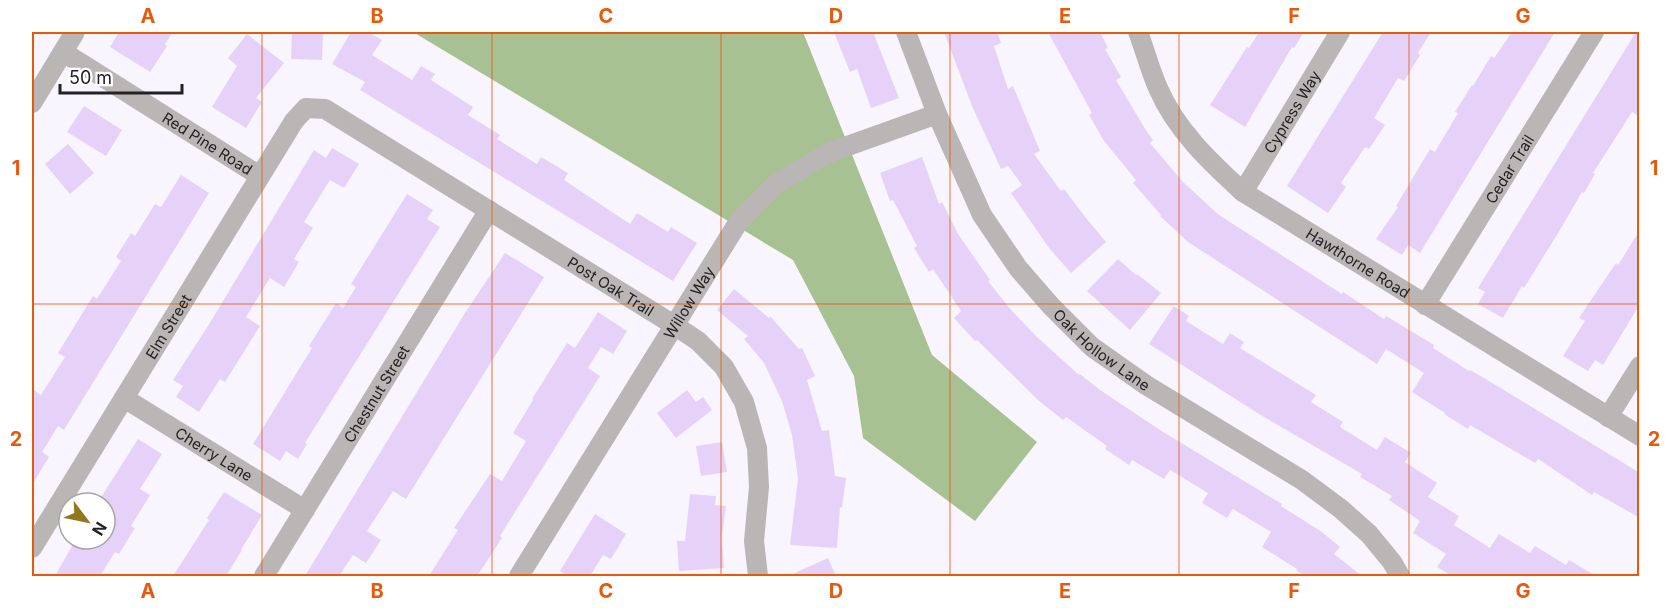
<svg xmlns="http://www.w3.org/2000/svg" width="1671" height="608" viewBox="0 0 1671 608" font-family="Inter,sans-serif">
  <rect width="100%" height="100%" fill="#f9f5fe"/>
  <polygon fill="#a7c192" points="413,32 803,32 932,355 1037,442 975,521 863,438 854,376 793,260"/>
  <g fill="#e6d2f9">
    <polygon points="119,32 173,32 165,44 167,46 150,72 110,47"/>
    <polygon points="292,32 323,32 322,60 291,59"/>
    <polygon points="351,32 368,32 382,40 372,55 412,80 421,66 435,74 431,80 473,107 468,115 500,135 497,139 537,164 541,157 568,173 564,180 630,224 637,213 668,232 671,227 697,243 673,281 360,90 365,82 332,64"/>
    <polygon points="834,32 873,32 899,98 871,108 857,69 850,72"/>
    <polygon points="944,32 997,32 1001,43 994,46 1008,89 1013,86 1040,151 1034,154 1061,191 1064,189 1086,218 1106,242 1071,273 1049,248 1011,193 1022,185 1008,166 1001,169 972,106"/>
    <polygon points="1048,32 1100,32 1108,48 1105,49 1121,77 1116,80 1147,132 1153,140 1150,143 1183,182 1219,215 1342,294 1343,292 1384,319 1386,316 1434,345 1433,348 1469,371 1470,370 1484,378 1640,473 1640,518 1594,492 1592,495 1538,459 1535,463 1470,425 1468,429 1444,414 1445,413 1412,392 1424,373 1386,349 1377,364 1188,242 1160,216 1161,215 1133,183 1136,180 1104,141 1089,115 1092,113"/>
    <polygon points="1259,32 1304,32 1294,48 1292,47 1245,127 1210,105 1247,47 1249,48"/>
    <polygon points="1383,32 1431,32 1418,53 1420,55 1404,81 1398,78 1374,118 1385,125 1369,149 1365,147 1341,183 1346,187 1328,213 1287,186"/>
    <polygon points="1512,32 1555,32 1420,253 1408,245 1402,255 1376,239 1398,207 1396,206 1430,149 1435,152 1458,113 1455,112 1472,85 1473,86 1491,56 1494,58"/>
    <polygon points="1636,32 1640,32 1640,117 1632,112 1593,173 1595,174 1584,193 1582,192 1560,230 1524,288 1522,286 1503,318 1478,304 1485,292 1478,288"/>
    <polygon points="247,34 284,63 256,98 262,102 246,128 212,107 237,66 228,58"/>
    <polygon points="84,106 122,130 106,156 67,132"/>
    <polygon points="68,144 94,173 70,194 45,164"/>
    <polygon points="332,148 359,164 344,188 330,180 304,222 313,228 294,259 299,262 284,287 270,278 246,317 260,326 225,382 220,379 199,412 176,397 183,386 173,380 208,326 314,150 326,158"/>
    <polygon points="922,157 939,204 942,202 958,234 990,280 988,281 1011,310 1037,337 1079,375 1080,374 1100,390 1160,430 1282,504 1281,506 1322,532 1340,547 1334,554 1362,576 1304,576 1296,570 1297,569 1262,547 1271,532 1233,509 1227,518 1202,503 1208,493 1170,470 1164,479 1132,460 1129,465 1105,449 1107,446 1066,417 1063,420 1038,400 977,340 975,341 954,318 961,311 933,269 929,272 914,248 917,246 893,200 890,201 880,173"/>
    <polygon points="181,175 209,193 64,430 58,426 42,452 49,457 32,485 32,389 41,395 65,357 58,353 93,296 97,299 121,261 116,257 131,233 135,236 155,204 161,207"/>
    <polygon points="407,194 433,210 427,219 440,227 305,443 307,444 298,459 286,451 280,461 253,444 312,348 309,346 336,303 343,308 356,287 351,284"/>
    <polygon points="1640,230 1640,304 1603,365 1595,360 1588,371 1563,356 1585,321 1579,318 1616,263 1618,265"/>
    <polygon points="505,253 544,277 406,499 393,491 367,531 381,540 366,563 353,555 339,576 305,576 465,313"/>
    <polygon points="1118,259 1136,275 1137,274 1161,293 1130,330 1087,291"/>
    <polygon points="734,289 769,318 770,316 799,349 802,348 815,376 807,380 822,431 829,430 835,476 846,478 842,508 840,507 837,548 790,545 798,478 792,435 782,401 764,363 744,339 748,336 717,310"/>
    <polygon points="1174,306 1189,316 1186,321 1223,344 1230,333 1244,342 1240,348 1316,395 1311,402 1343,422 1340,427 1377,450 1385,437 1411,453 1405,462 1437,483 1428,497 1459,516 1454,525 1490,548 1499,534 1530,553 1535,546 1566,565 1569,560 1596,576 1452,576 1437,567 1446,554 1413,533 1420,521 1389,500 1392,496 1360,477 1362,474 1259,414 1149,344"/>
    <polygon points="598,312 627,331 613,354 601,347 588,368 600,376 500,536 502,538 493,552 477,576 429,576 458,530 454,528 490,474 502,481 526,441 513,433 533,400 532,399 567,343 575,348"/>
    <polygon points="687,390 696,402 703,397 712,410 676,438 657,413"/>
    <polygon points="138,439 162,454 140,489 150,495 131,526 135,528 119,554 115,552 100,576 55,576 76,539 105,539 105,502 100,499"/>
    <polygon points="722,442 727,472 701,476 696,446"/>
    <polygon points="224,492 262,515 241,550 242,550 226,576 173,576 209,520 207,518"/>
    <polygon points="690,494 716,496 715,505 726,506 722,538 724,568 679,571 677,541 685,541"/>
    <polygon points="595,514 626,534 611,559 603,555 590,576 568,576 560,571"/>
    <polygon points="828,558 836,576 788,576"/>
  </g>
  <g fill="none" stroke-linecap="round" stroke-linejoin="round">
    <g stroke="#bab6b5" stroke-width="20">
      <path id="s1" d="M906 32 937 114 982 215 1018 268 1051 306 1092 347 1146 385 1302 480 1341 509 1369 534 1392 562 1400 576"/>
      <path id="s2" d="M1138 32C1145 50 1150 70 1158 88 1176 130 1210 162 1243 192L1640 436"/>
      <path id="s3" d="M63 52 260 176"/>
      <polyline points="32,103 75,32"/>
      <path id="s4" d="M1243 192 1340 32"/>
      <path id="s5" d="M1425 305 1594 32"/>
      <path id="s6" d="M124 398 305 510"/>
      <polyline points="1608,417 1640,366"/>
      <path id="s7" d="M32 548 294 121 306 108 325 109 674 325 698 341 724 367 744 402 757 448 759 487 754 541 758 576"/>
      <path id="s8" d="M264 576 489 210"/>
      <path id="s9" d="M519 576 739 221 776 184 828 153 937 114"/>
    </g>
  </g>
  <path fill="none" stroke="#e8590c" stroke-width="1.5" stroke-opacity="0.55" d="M262 32V576M492 32V576M721 32V576M950 32V576M1179 32V576M1409 32V576M32 304H1640"/>
  <g text-anchor="middle" dominant-baseline="central" stroke-width="6" stroke-linejoin="round" paint-order="stroke">
    <g font-size="15" fill="#232225" stroke="#fff">
      <text stroke="none"><textPath href="#s4" startOffset="94">Cypress Way</textPath></text>
      <text stroke="none"><textPath href="#s3" startOffset="171">Red Pine Road</textPath></text>
      <text stroke="none"><textPath href="#s5" startOffset="160">Cedar Trail</textPath></text>
      <text stroke="none"><textPath href="#s2" startOffset="330">Hawthorne Road</textPath></text>
      <text stroke="none"><textPath href="#s7" startOffset="874">Post Oak Trail</textPath></text>
      <text stroke="none"><textPath href="#s9" startOffset="322">Willow Way</textPath></text>
      <text stroke="none"><textPath href="#s7" startOffset="260">Elm Street</textPath></text>
      <text stroke="none"><textPath href="#s1" startOffset="380">Oak Hollow Lane</textPath></text>
      <text stroke="none"><textPath href="#s8" startOffset="214">Chestnut Street</textPath></text>
      <text stroke="none"><textPath href="#s6" startOffset="106">Cherry Lane</textPath></text>
    </g>
  </g>
  <rect width="1671" height="608" fill="none" stroke="#ffffff" stroke-width="66"/>
  <g transform="translate(87 521) rotate(122)"><circle r="28" fill="#ffffff" stroke="#a7a7a8" stroke-width="1.5"/>
  <path d="M0-4.5L10 22L0 15L-10 22Z" fill="#91771d"/>
  <text y="-9" font-size="16" font-weight="bold" text-anchor="middle" fill="#232225">N</text>
  </g>
  <path d="M60 84v9h122v-9" fill="none" stroke="#232225" stroke-width="3"/>
  <text x="69" y="84" font-size="18" fill="#232225" stroke="#ffffff" stroke-width="4.5" paint-order="stroke">50 m</text>
  <rect x="33" y="33" width="1605" height="542" fill="none" stroke="#e8590c" stroke-width="2"/>
  <g font-size="20" text-anchor="middle" font-weight="bold" fill="#e8590c">
    <text x="148" y="23">A</text>
    <text x="377" y="23">B</text>
    <text x="606" y="23">C</text>
    <text x="836" y="23">D</text>
    <text x="1065" y="23">E</text>
    <text x="1294" y="23">F</text>
    <text x="1523" y="23">G</text>
    <text x="16" y="175">1</text>
    <text x="1654" y="175">1</text>
    <text x="16" y="446">2</text>
    <text x="1654" y="446">2</text>
    <text x="148" y="598">A</text>
    <text x="377" y="598">B</text>
    <text x="606" y="598">C</text>
    <text x="836" y="598">D</text>
    <text x="1065" y="598">E</text>
    <text x="1294" y="598">F</text>
    <text x="1523" y="598">G</text>
  </g>
</svg>
